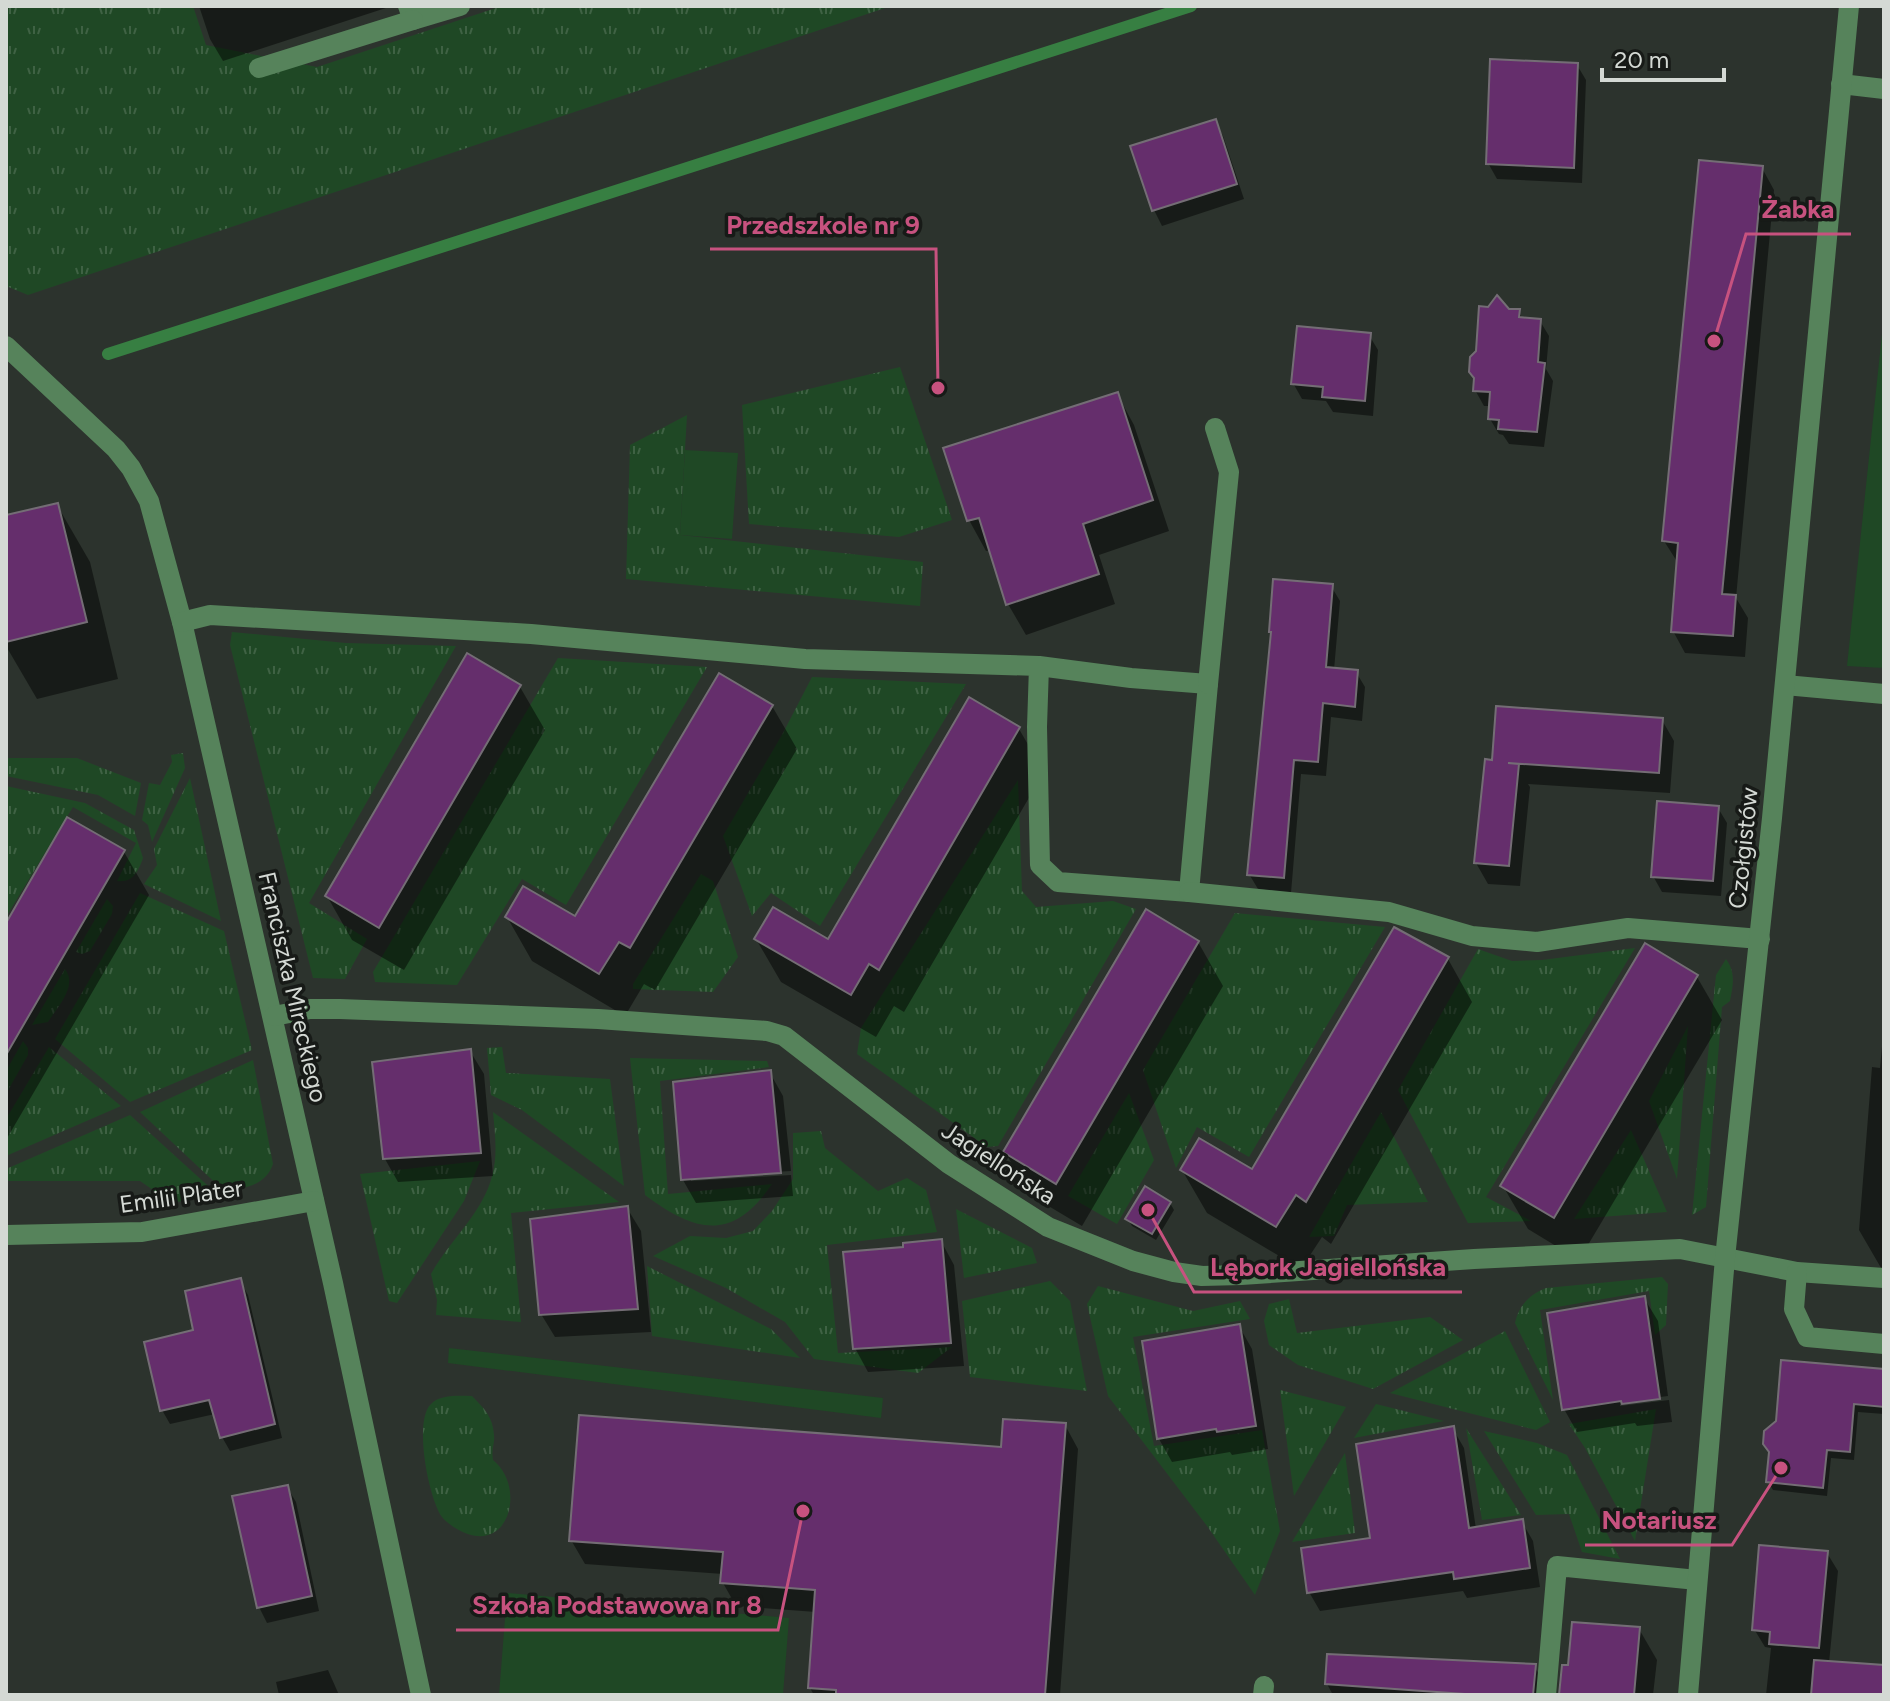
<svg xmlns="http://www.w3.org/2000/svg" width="1890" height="1701" viewBox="0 0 1890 1701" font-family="Figtree,sans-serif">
  <defs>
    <pattern id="grass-tufts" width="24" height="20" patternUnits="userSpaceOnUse" patternTransform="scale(2)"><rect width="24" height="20" fill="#1f4825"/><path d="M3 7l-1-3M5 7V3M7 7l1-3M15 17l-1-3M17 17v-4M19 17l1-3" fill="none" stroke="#3f6244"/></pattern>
  </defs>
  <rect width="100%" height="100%" fill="#2c332d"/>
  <g fill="url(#grass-tufts)">
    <polygon points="6,6 193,6 206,45 317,67 502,6 891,6 28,295 6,286"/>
    <polygon points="900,367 952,520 899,537 749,524 742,405"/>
    <polygon points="687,415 680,535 923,562 920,606 626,579 630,445"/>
    <polygon points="232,632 346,643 456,646 309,903 367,939 345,979 313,978 230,645"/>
    <polygon points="558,658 707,667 566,905 522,879 457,985 375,982 373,972"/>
    <polygon points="812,677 966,684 820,926 771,893 752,916 723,836 783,733"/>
    <polygon points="183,753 185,768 152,842 148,825 142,820 149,783 160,785 172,762 171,755"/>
    <polygon points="6,758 77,758 141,783 135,816 98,795 6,776"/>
    <polygon points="190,778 221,921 144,884 157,865 154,849"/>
    <polygon points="1018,780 1022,891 1036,907 1113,901 1136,909 998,1146 987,1147 857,1054 861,1028"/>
    <path d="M6 786 85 803 134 830 143 858C138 872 133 883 117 881L136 843 73 807 6 917Z"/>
    <polygon points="701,874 713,881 738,957 713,992 633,989 633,984"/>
    <polygon points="140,893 224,931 252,1050 130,1102 55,1039"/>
    <polygon points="107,899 113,906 112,914 90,951 82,954 76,952"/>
    <polygon points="1235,913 1385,927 1249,1157 1197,1127 1176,1168 1143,1070"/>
    <polygon points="1635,948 1486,1197 1531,1221 1468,1223 1398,1090 1478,949 1512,961 1542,960"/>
    <path d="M1726 959C1736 973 1733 985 1730 1001L1722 1007 1706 1207 1692 1215 1716 975Z"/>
    <path d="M65 969C78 986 58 1006 48 1022L32 1025Z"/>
    <polygon points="1688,1026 1677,1179 1649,1101"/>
    <polygon points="23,1041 28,1048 28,1055 6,1094 6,1071"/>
    <polygon points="49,1047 121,1106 6,1156 6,1119"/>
    <polygon points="502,1047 506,1073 610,1079 624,1186 522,1110 491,1095 487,1048"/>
    <path d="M630 1058 767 1061 769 1067 660 1081 668 1194 772 1184C733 1242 696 1233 645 1195Z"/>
    <path d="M253 1060 273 1164C265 1186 247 1187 225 1192L140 1112Z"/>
    <polygon points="1129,1093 1154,1160 1117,1224 1068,1196"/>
    <path d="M493 1112 619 1202 511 1213 521 1322 436 1315 437 1300 431 1274C449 1241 483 1213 492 1176 498 1155 495 1134 493 1112Z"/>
    <polygon points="1381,1112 1428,1202 1347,1205 1334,1236 1309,1237"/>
    <polygon points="130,1115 217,1194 172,1203 140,1181 6,1181 6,1169"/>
    <polygon points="1631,1130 1667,1212 1574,1219"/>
    <polygon points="821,1131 825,1148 878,1191 907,1178 926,1190 937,1232 827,1245 838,1353 952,1347 918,1373 814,1359 785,1322 726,1288 653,1256 690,1236 726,1238 753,1231 772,1211 793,1179 793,1133"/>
    <polygon points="480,1161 464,1201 397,1303 389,1301 360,1174"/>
    <polygon points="956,1209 1032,1248 1037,1263 964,1278"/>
    <polygon points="647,1266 771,1329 800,1358 652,1336"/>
    <path d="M1662 1277 1668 1284 1666 1325 1655 1335 1649 1291 1540 1310 1553 1400 1515 1323C1519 1305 1529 1295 1546 1288Z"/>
    <polygon points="1050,1281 1070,1301 1087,1391 970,1377 962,1301"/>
    <polygon points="1098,1286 1193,1311 1240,1301 1250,1319 1133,1337 1154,1446 1262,1430 1280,1531 1255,1595 1207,1526 1108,1396 1087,1304"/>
    <polygon points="1289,1299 1297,1333 1430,1317 1463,1340 1373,1389 1298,1365 1269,1345 1264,1321 1269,1304"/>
    <polygon points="1505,1331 1550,1422 1536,1430 1390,1393"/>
    <polygon points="1280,1390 1346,1407 1294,1496"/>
    <path d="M472 1396C484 1408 493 1417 494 1435 495 1444 491 1448 493 1460 527 1487 509 1559 457 1529 453 1527 445 1521 442 1517 429 1499 413 1421 431 1404 441 1394 459 1396 472 1396Z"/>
    <polygon points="1376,1404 1444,1421 1354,1438"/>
    <polygon points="1656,1409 1635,1541 1585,1448 1569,1424"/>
    <polygon points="1466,1428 1521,1515 1482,1520"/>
    <polygon points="1484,1431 1537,1443 1567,1455 1620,1559 1582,1552 1569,1514 1536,1515"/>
    <polygon points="1345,1453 1355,1533 1292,1542"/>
  </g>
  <g fill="#1f4825">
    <polygon points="1884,315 1884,668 1847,666"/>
    <polygon points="685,450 738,453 732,539 680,535"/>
    <polygon points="449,1348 883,1398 881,1418 448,1363"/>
    <polygon points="507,1593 789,1618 783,1695 499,1695"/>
  </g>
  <g fill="#0007">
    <polygon points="199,6 392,6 223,61 210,39"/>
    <polygon points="1577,65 1586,80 1582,183 1497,179 1488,163"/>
    <polygon points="1215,121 1223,136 1244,199 1162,226 1154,210"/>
    <polygon points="1762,168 1774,190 1736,598 1748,618 1745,657 1685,653 1673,631 1678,563 1664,541"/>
    <polygon points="1508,311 1518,311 1523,319 1540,321 1549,336 1546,369 1553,381 1544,447 1509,444 1503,435 1499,434 1490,419 1491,406 1484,406 1475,390"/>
    <polygon points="1369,335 1378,350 1373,416 1333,412 1326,401 1302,399 1293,383"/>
    <polygon points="1117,394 1134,425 1169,531 1099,555 1115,604 1026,635 1008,604 991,550 986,551 969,520"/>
    <polygon points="57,505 90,562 118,679 37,699 6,646 6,517"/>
    <polygon points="1331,586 1340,601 1334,670 1356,672 1365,687 1362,721 1331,717 1326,776 1301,774 1291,893 1258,889 1249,874 1273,635 1271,632"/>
    <polygon points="520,687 545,730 404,970 352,940 327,896"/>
    <polygon points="969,700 1019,729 1044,772 904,1012 894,1006 876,1037 781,982 756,939 829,942"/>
    <polygon points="772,706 797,749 655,990 644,984 625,1016 532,961 507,917 576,919"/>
    <polygon points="1662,720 1674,741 1670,793 1528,784 1530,787 1520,886 1488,884 1476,863 1493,762"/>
    <polygon points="1718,808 1727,823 1721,896 1662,892 1653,876"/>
    <polygon points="124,852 149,895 6,1140 6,927"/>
    <polygon points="1198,942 1223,986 1082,1226 1030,1195 1005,1152"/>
    <polygon points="1448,959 1472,1002 1331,1244 1322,1237 1301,1269 1207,1213 1182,1170 1252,1172"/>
    <polygon points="1697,977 1722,1020 1579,1260 1528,1229 1503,1186"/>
    <polygon points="1884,1025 1884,1273 1859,1230 1872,1067 1880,1068"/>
    <polygon points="470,1051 484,1074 493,1176 398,1182 385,1159"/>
    <polygon points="770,1073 783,1096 791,1171 691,1177 691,1181 791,1175 793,1196 696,1203 683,1180"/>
    <polygon points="1170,1203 1174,1210 1156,1240 1132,1226 1128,1219"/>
    <polygon points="627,1208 641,1231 651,1332 555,1337 541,1314"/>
    <polygon points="941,1241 954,1265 964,1366 868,1372 855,1348 905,1248"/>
    <polygon points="240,1281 248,1295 282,1438 230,1451 222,1437 215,1414 170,1424 162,1410 195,1332"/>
    <polygon points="1644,1298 1658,1321 1668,1396 1620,1402 1620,1406 1669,1400 1672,1422 1637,1426 1635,1423 1577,1432 1564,1409"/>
    <polygon points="1239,1326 1252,1349 1268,1449 1232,1455 1230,1452 1172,1462 1159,1439"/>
    <polygon points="1884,1371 1884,1414 1858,1412 1854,1460 1831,1458 1827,1496 1773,1490 1768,1482"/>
    <polygon points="1065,1425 1078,1449 1060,1695 814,1695 810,1688 816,1612 736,1606 723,1583 723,1574 585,1564 571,1540 1003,1449"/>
    <polygon points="1453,1429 1464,1448 1476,1529 1522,1522 1533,1541 1540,1587 1467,1598 1463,1591 1320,1611 1309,1592 1372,1540"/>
    <polygon points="287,1487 296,1502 319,1611 267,1623 259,1607"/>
    <polygon points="1827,1553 1838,1571 1829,1663 1884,1667 1884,1695 1766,1695 1771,1648 1765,1647 1754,1629"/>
    <polygon points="1639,1629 1657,1660 1653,1695 1560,1695 1570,1667"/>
    <polygon points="1534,1666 1543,1681 1543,1695 1333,1695 1327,1684"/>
    <polygon points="328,1670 339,1695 279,1695 276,1682"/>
  </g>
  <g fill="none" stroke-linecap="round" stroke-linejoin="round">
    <polyline stroke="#377f42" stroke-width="12" points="108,354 1191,6"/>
  </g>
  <g fill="#652e6c" stroke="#746d75" stroke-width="2">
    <polygon points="1490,59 1578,63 1574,168 1486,164"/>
    <polygon points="1216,119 1237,184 1152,211 1130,146"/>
    <polygon points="1699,160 1763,166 1722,594 1736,595 1733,636 1671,632 1678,543 1662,541"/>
    <polygon points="1497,295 1509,309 1520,309 1519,317 1541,319 1538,362 1545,363 1537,432 1498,429 1499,420 1488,419 1490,392 1473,391 1474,378 1469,372 1470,357 1476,351 1479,306 1488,307"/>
    <polygon points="1297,326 1371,333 1365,401 1322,397 1323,387 1291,384"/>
    <polygon points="1118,392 1153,500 1083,524 1099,574 1006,605 979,518 967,521 943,448"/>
    <polygon points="58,503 87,622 6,642 6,515"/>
    <polygon points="1273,579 1333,584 1326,667 1358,670 1355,707 1323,703 1318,762 1294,760 1284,878 1247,875 1271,632 1269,632"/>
    <polygon points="467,653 521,685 379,928 325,896"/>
    <polygon points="719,673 773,705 630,948 619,942 599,974 505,917 523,886 575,916"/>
    <polygon points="969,697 1020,727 879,970 869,964 851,995 754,939 773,907 828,939"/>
    <polygon points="1496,706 1663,718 1659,773 1508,763 1519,764 1509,866 1474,863 1485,759 1492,760"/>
    <polygon points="1657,801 1719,806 1713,881 1651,877"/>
    <polygon points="67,817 125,850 6,1055 6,923"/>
    <polygon points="1146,909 1199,941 1056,1184 1003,1152"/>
    <polygon points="1394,927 1449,957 1306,1202 1296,1195 1276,1227 1180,1170 1199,1138 1252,1169"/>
    <polygon points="1645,943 1698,975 1554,1218 1500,1186"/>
    <polygon points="471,1049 481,1153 383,1159 372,1062"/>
    <polygon points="771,1070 781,1173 681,1180 673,1082"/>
    <polygon points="1145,1186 1171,1202 1152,1234 1125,1219"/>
    <polygon points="628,1206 638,1309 539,1315 530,1219"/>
    <polygon points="942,1239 951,1343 853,1349 843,1252 903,1247 903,1243"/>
    <polygon points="241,1278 275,1424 220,1438 209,1400 160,1411 144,1342 193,1330 185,1291"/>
    <polygon points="1645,1296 1660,1399 1622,1404 1621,1401 1562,1410 1547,1313"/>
    <polygon points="1240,1324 1256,1426 1217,1432 1216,1429 1157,1439 1142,1341"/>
    <polygon points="1781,1360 1884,1369 1884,1407 1854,1404 1850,1452 1827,1450 1823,1488 1766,1482 1769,1452 1763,1444 1764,1431 1776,1421"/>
    <polygon points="579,1415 1001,1447 1003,1419 1066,1423 1045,1695 836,1695 836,1690 808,1688 815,1590 720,1583 723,1552 569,1541"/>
    <polygon points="1454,1426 1469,1528 1523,1519 1530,1568 1454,1579 1453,1572 1307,1593 1301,1548 1370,1538 1356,1444"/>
    <polygon points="288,1485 312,1596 257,1608 232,1496"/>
    <polygon points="1759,1545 1828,1551 1819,1648 1769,1644 1770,1632 1752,1630"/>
    <polygon points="1572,1622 1640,1627 1634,1695 1559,1695 1562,1665 1568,1665"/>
    <polygon points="1327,1654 1536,1664 1533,1695 1479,1695 1325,1684"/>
    <polygon points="1814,1660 1884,1665 1884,1695 1811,1695"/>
  </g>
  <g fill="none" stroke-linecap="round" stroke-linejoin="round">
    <g stroke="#56835b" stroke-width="20">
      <polyline points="408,6 413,20 460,6"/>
      <polyline points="259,68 413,20"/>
      <polyline points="1841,84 1884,89"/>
      <polyline points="6,346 116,449 131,468 149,501 182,622 333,1283 421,1695"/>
      <polyline points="182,622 210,615 531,634 805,659 1039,666 1131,678 1208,684 1189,892 1058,882 1040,865 1037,727 1039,666"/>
      <polyline points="1208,684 1229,472 1215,428"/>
      <polyline points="1785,685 1884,694"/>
      <polyline points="1189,892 1389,912 1472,936 1537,942 1628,928 1760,939"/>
      <polyline points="274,1016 310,1009 340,1009 598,1019 767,1031 784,1036 949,1164 1048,1227 1133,1261 1174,1272 1202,1276 1241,1275 1474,1259 1680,1249 1797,1272 1884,1278"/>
      <polyline points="6,1235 142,1232 314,1201"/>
      <polyline points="1797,1272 1794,1309 1807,1337 1884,1344"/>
      <polyline points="1263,1695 1264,1686"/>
      <polyline points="1546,1695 1557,1566 1697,1580"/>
      <polyline points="1688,1695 1725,1258 1772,818 1849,6"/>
    </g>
  </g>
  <g text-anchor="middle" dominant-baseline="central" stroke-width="7" stroke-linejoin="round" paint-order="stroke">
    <g font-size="24" fill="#d4d9d4" stroke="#171a17">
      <text transform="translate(1743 848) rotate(-84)">Czołgistów</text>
      <text transform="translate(293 987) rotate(77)">Franciszka Mireckiego</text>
      <text transform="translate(999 1163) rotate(33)">Jagiellońska</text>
      <text transform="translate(181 1196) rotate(-8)">Emilii Plater</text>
    </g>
  </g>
  <path fill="none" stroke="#c7527f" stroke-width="3" d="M1714 341L1746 234H1851M938 388L936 249H710M1148 1210L1194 1292H1462M1781 1468L1732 1545H1585M803 1511L778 1630H456"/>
  <g fill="#c7527f" stroke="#171a17" stroke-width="3">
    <circle cx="1714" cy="341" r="8"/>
    <circle cx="938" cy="388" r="8"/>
    <circle cx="1148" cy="1210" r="8"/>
    <circle cx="1781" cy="1468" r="8"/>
    <circle cx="803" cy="1511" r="8"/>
  </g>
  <g font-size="26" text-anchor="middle" font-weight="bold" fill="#c7527f" stroke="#171a17" stroke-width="7" stroke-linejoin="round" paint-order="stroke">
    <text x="1798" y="218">Żabka</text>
    <text x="823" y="234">Przedszkole nr 9</text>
    <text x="1328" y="1276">Lębork Jagiellońska</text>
    <text x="1659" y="1529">Notariusz</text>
    <text x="617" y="1614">Szkoła Podstawowa nr 8</text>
  </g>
  <rect width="1890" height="1701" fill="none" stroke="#d4d9d4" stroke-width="16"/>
  <path d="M1602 68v12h122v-12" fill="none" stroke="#d4d9d4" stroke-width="4"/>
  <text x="1614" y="68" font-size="24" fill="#d4d9d4" stroke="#171a17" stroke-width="6" paint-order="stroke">20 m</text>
</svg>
